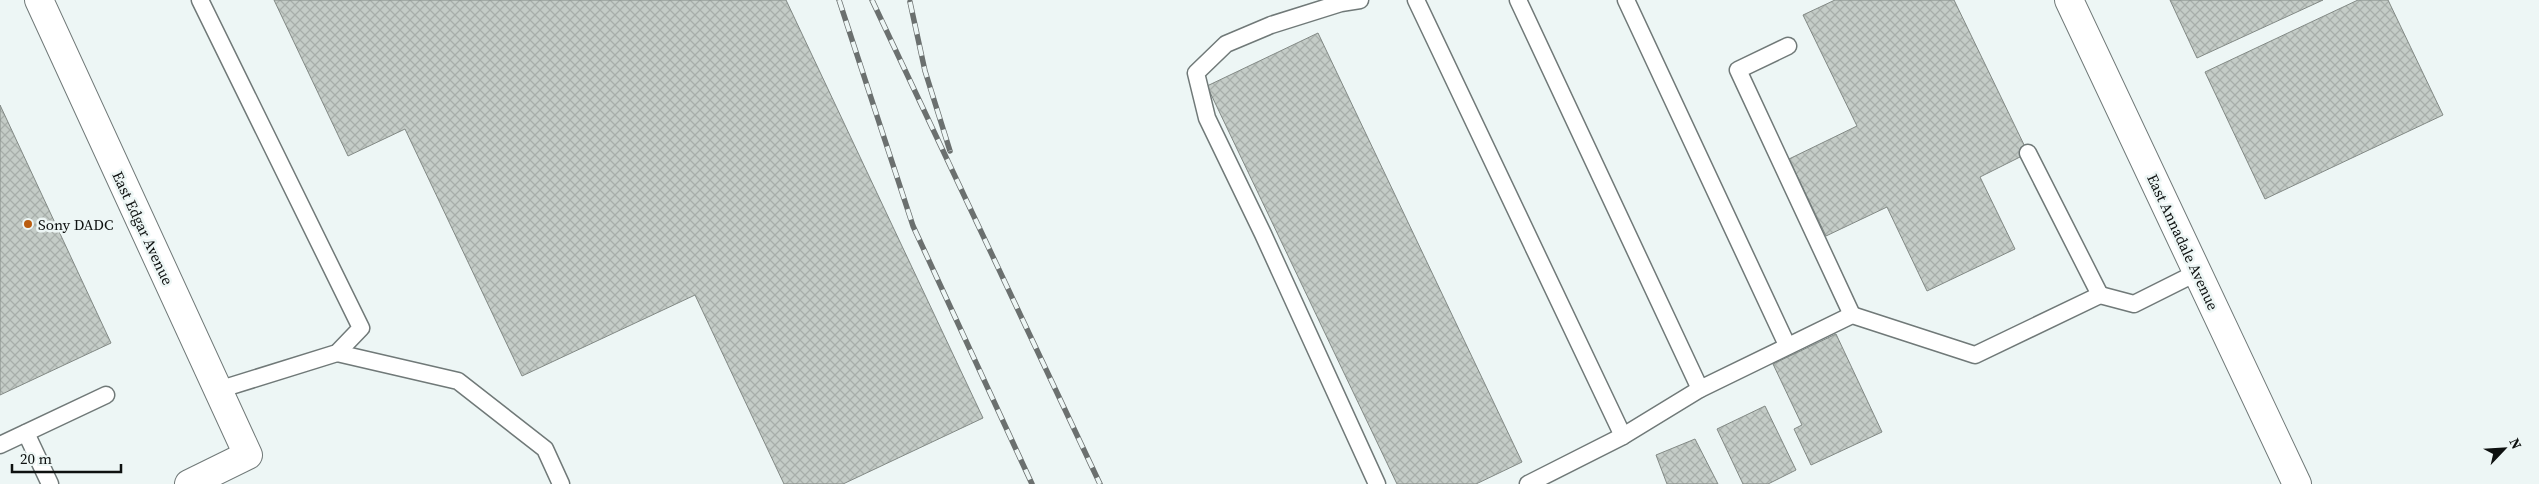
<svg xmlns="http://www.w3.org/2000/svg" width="2539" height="484" viewBox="0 0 2539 484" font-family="'Source Serif 4',serif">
  <defs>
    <pattern id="building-cross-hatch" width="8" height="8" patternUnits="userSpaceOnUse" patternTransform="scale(1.25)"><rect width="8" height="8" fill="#c4ccc7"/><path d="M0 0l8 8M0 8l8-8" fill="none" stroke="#a7aeaa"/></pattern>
  </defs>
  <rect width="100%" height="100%" fill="#edf6f5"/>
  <g fill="url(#building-cross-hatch)" stroke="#828985">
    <polygon points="274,0 786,0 983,418 843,484 784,484 695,295 522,376 405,129 348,156"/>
    <polygon points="1835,0 1954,0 2028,153 1980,177 2015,249 1927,291 1887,207 1826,236 1789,159 1857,126 1803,15"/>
    <polygon points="2170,0 2323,0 2197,58"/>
    <polygon points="2358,0 2388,0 2443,115 2265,199 2205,72"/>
    <polygon points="1318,33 1522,462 1476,484 1397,484 1207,86"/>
    <polygon points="0,105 111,343 0,395"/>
    <polygon points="1836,334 1882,432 1811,465 1794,429 1802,425 1773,364"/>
    <polygon points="1765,406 1796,470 1768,484 1743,484 1717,429"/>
    <polygon points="1695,439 1718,484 1667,484 1656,455"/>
  </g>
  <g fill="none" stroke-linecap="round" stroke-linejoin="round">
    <g stroke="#707978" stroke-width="19">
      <g id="lane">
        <polyline points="200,0 361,328 337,353 218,390"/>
        <polyline points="1360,0 1341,3 1271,25 1226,44 1196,73 1207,118 1263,234 1377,484"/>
        <polyline points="1416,0 1623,436"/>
        <polyline points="1518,0 1700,389"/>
        <polyline points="1626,0 1787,345"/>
        <polyline points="1788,46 1738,70 1852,315"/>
        <polyline points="2028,153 2100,295"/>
        <polyline points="337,353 458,381 545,449 561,484"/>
        <polyline points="26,433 50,484"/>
        <polyline points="0,445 106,395"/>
        <polyline points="1528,484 1623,436 1700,389 1852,315 1975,355 2100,295 2134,304 2198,272"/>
      </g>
    </g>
    <g stroke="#707978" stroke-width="30">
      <g id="street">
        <polyline points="39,0 248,455 189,484"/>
        <polyline points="2069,0 2297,484"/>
      </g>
    </g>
    <use href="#lane" stroke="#fff" stroke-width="16"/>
    <use href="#street" stroke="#fff" stroke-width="28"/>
    <g stroke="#6b706f" stroke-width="5.5">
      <g id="rail">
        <polyline points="839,0 913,226 1032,484"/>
        <polyline points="872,0 1100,484"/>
        <polyline points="910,2 925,71 950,151"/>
      </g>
    </g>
    <use href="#rail" stroke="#edf6f5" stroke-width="4" stroke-dasharray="11" stroke-linecap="butt"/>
  </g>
  <circle fill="#ba5c0f" stroke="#edf6f5" stroke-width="2" cx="28" cy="224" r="5"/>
  <g text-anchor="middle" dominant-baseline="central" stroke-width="5" stroke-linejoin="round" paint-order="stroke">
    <g font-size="15" fill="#0e1110" stroke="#edf6f5" text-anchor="start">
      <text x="38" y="224">Sony DADC</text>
    </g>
    <g font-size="15" fill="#0e1110" stroke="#edf6f5">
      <text transform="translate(143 228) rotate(65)">East Edgar Avenue</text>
      <text transform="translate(2183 242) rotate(65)">East Annadale Avenue</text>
    </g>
  </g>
  <g transform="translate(2504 449) rotate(65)" stroke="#edf6f5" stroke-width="4" paint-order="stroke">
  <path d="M0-4L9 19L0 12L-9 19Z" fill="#0e1110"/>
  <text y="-8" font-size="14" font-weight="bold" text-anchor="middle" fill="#0e1110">N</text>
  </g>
  <path d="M12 464v8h109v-8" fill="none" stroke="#0e1110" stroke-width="2.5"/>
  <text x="20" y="464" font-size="15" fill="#0e1110" stroke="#edf6f5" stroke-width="4" paint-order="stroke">20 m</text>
</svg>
